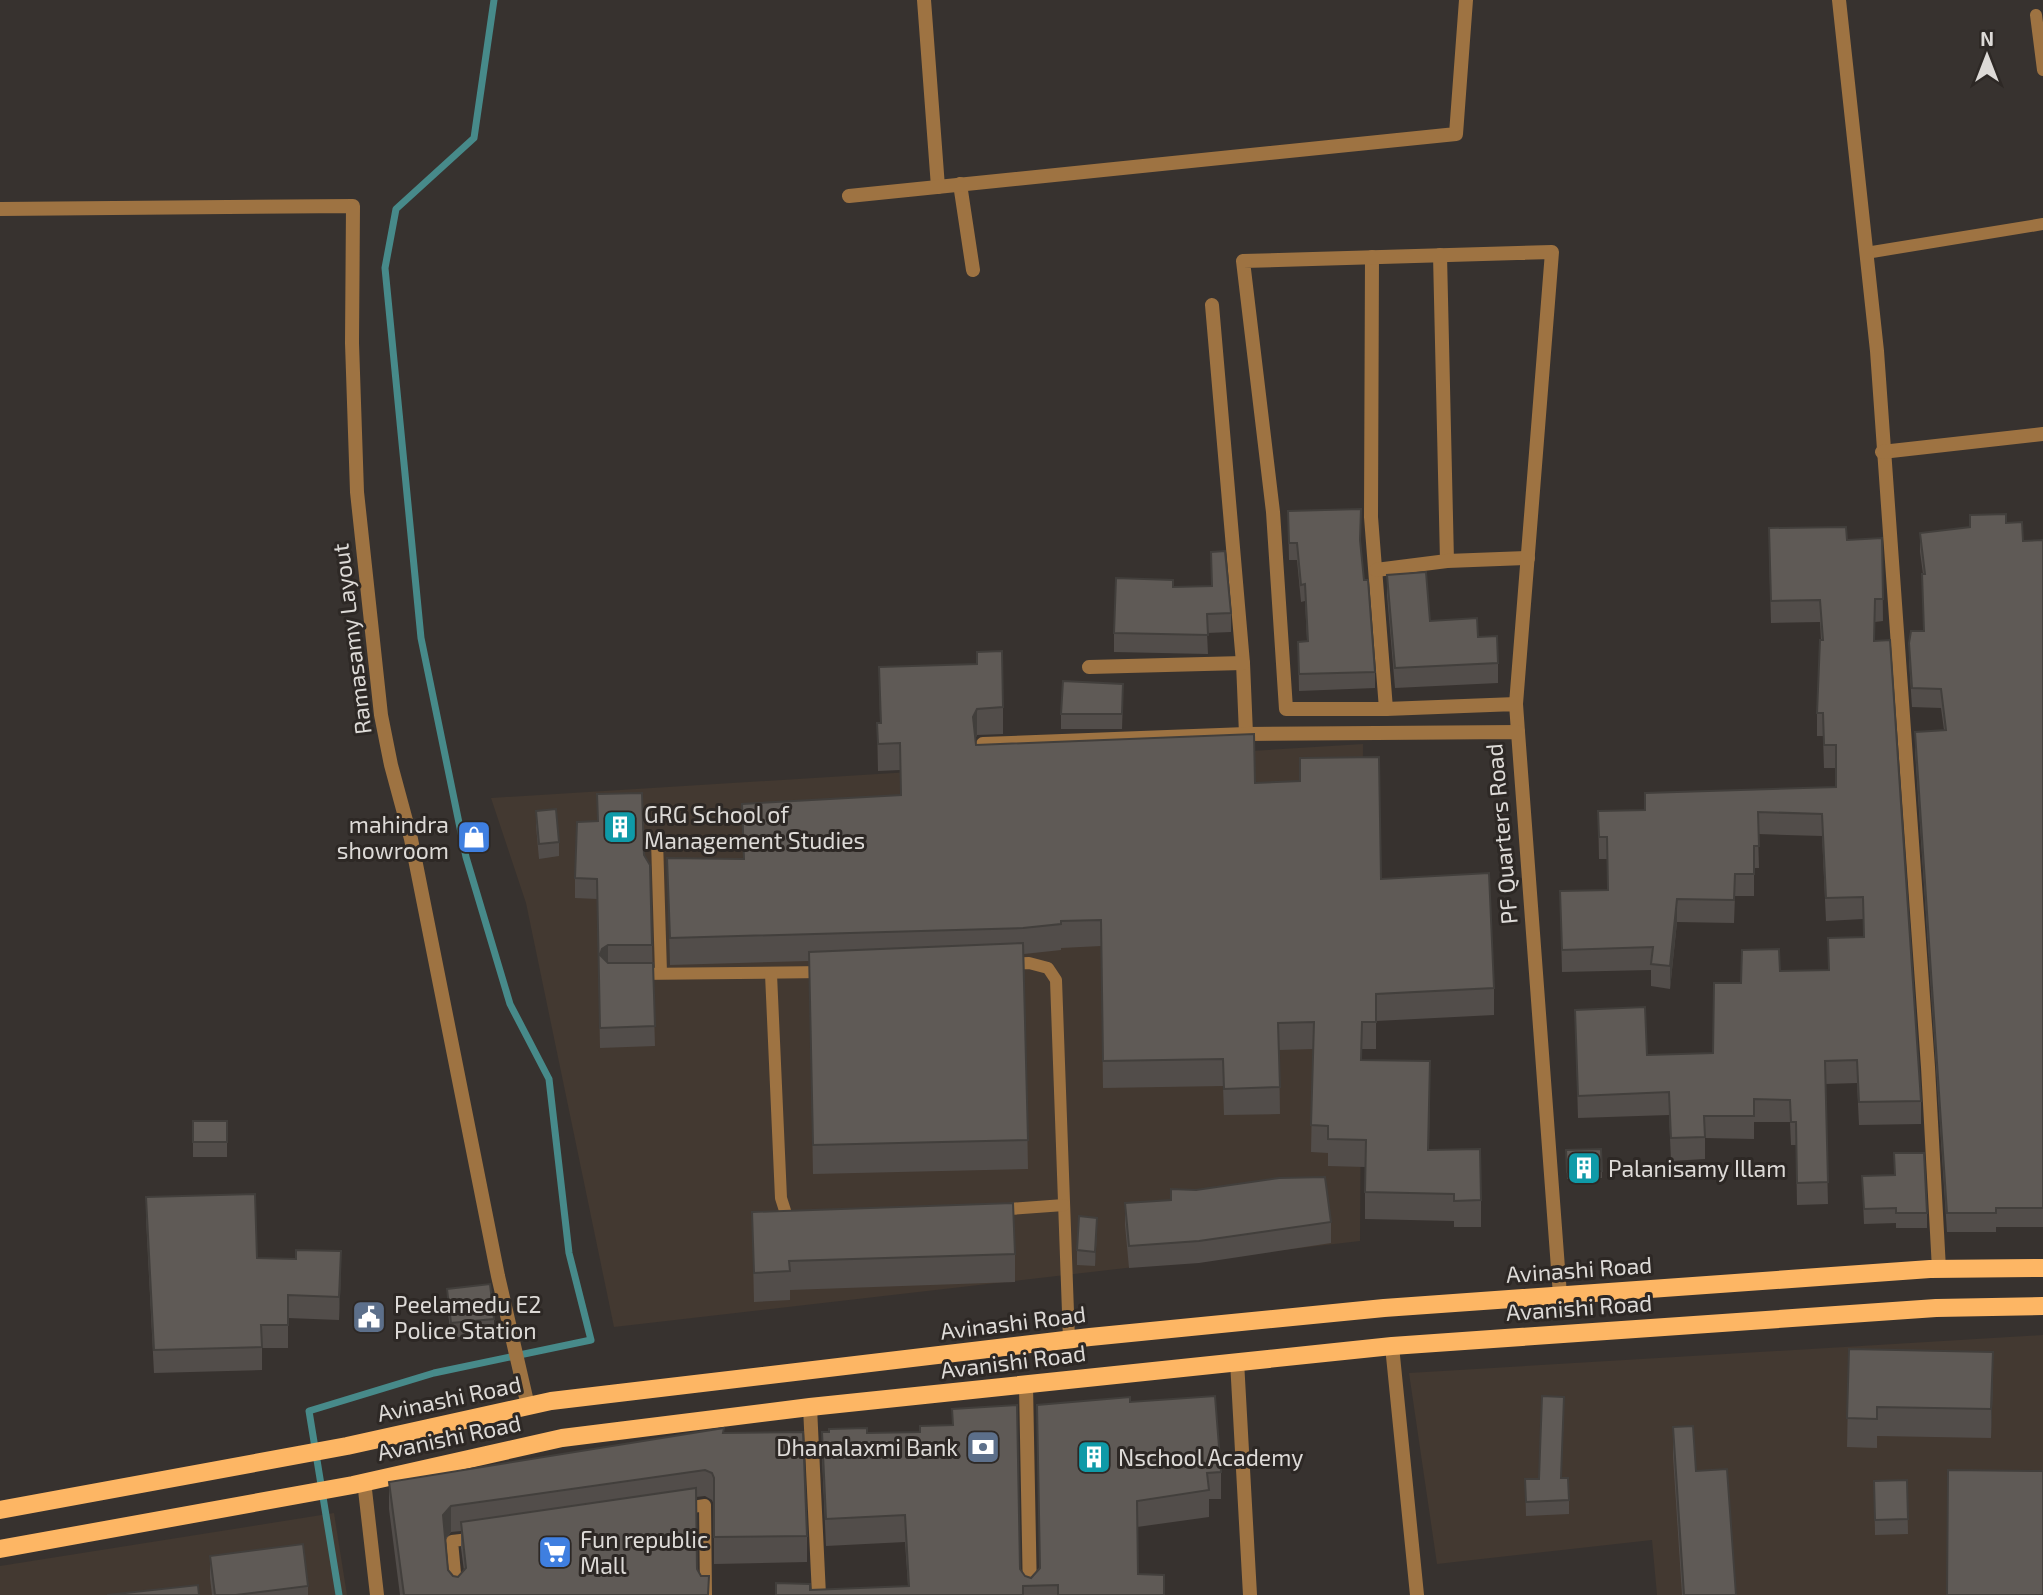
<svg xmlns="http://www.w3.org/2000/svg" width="2043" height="1595" viewBox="0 0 2043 1595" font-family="'Exo 2',sans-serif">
  <rect width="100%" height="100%" fill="#37322f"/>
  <g fill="#433931">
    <polygon points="1363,744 1360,1241 614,1327 526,903 491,798"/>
    <polygon points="2043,1335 2043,1595 1657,1595 1652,1540 1437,1564 1409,1373"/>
    <polygon points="334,1513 347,1595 0,1595 0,1566"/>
  </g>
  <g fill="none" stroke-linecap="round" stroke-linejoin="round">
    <polyline stroke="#478a8a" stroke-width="7" points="339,1595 309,1411 434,1373 591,1340 569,1253 549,1079 510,1004 466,857 421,638 385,268 396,209 474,138 494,0"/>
    <g stroke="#9e7342" stroke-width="12">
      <polyline points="2036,15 2043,70"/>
      <polyline points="1866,253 2043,224"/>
      <polyline points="657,840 661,973"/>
      <polyline points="1007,964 1029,963 1048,968 1056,980 1069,1340"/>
      <polyline points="636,974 825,972"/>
      <polyline points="771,974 781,1198 787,1217 797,1220"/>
      <polyline points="996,1210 1064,1205"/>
      <polyline points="680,1509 705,1505 706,1595"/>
      <polyline points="457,1595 452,1541 478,1538"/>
    </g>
    <g stroke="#9e7342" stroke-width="14">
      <polyline points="924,0 938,187"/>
      <polyline points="1839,0 1877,351 1928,1067 1939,1269"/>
      <polyline points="960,184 973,270"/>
      <polyline points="849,196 1456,134 1466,0"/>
      <polyline points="0,209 353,206 352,343 357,492 381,715 391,765 411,839 498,1276 528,1406"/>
      <polyline points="1440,255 1447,561"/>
      <polyline points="1372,257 1371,517 1386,709"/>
      <polyline points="1212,305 1243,663 1246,734"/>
      <polyline points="1882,452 2043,434"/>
      <polyline points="1376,570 1447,561 1528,558"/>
      <polyline points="1089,667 1243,663"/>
      <polyline points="1516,704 1386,709 1286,709 1273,512 1243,261 1552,252 1516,704 1518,732"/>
      <polyline points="983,744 1246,734 1518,732 1560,1295"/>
      <polyline points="1392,1346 1417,1595"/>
      <polyline points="1237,1361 1250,1595"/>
      <polyline points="1026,1385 1030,1595"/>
      <polyline points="810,1407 819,1595"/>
    </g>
    <polyline stroke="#9e7342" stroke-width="14" points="364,1481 377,1595"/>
    <g stroke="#fdb664" stroke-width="18">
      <polyline points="0,1510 347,1446 551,1401 1090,1337 1384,1308 1930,1269 2043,1268"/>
      <polyline points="0,1549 353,1485 562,1438 810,1407 1392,1346 1936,1308 2043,1306"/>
    </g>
  </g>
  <g fill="#524d4a" fill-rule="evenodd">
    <polygon points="1288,511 1360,544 1375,672 1375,688 1299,691 1298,642 1307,641 1305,601 1301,602 1297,560 1289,560"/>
    <polygon points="2006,523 2023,541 2043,540 2043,1227 1996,1227 1996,1232 1947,1232 1915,751 1915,732 1944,730 1941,708 1912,707 1909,662 1909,643 1923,631 1923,574 1920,552 1920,533"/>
    <polygon points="1882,538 1883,621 1875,622 1874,641 1921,1101 1921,1124 1859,1125 1857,1083 1825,1084 1828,1204 1797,1205 1796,1145 1791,1145 1790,1122 1754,1122 1754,1139 1705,1138 1705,1159 1671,1161 1669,1115 1578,1118 1575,1010 1647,1055 1713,1053 1741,983 1780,971 1829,970 1828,938 1864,937 1863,919 1826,921 1822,836 1758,834 1759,868 1754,868 1754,896 1735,896 1734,923 1677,922 1670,989 1651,986 1651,970 1562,972 1560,891 1608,890 1607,859 1599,859 1598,811 1645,810 1836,787 1836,768 1824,768 1823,736 1817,736 1817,713 1821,640 1820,622 1771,623 1769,551 1847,540"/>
    <polygon points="1211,552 1231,613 1231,632 1207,633 1208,654 1114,652 1114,633 1173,587 1211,586"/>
    <polygon points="1387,575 1430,621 1478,637 1498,663 1498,683 1395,688 1387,595"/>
    <polygon points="879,667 1003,707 1003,734 977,735 975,740 976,745 1255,783 1381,879 1494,988 1494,1015 1376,1021 1376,1049 1362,1049 1362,1060 1430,1088 1429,1150 1481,1200 1481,1227 1454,1227 1454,1221 1365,1219 1365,1167 1328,1166 1328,1153 1311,1152 1313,1049 1279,1050 1280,1114 1224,1115 1223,1086 1103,1088 1101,946 1061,948 1061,950 1024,954 1028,1169 813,1174 809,961 670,965 667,858 743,859 742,804 901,795 900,770 878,771 877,723 880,723"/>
    <polygon points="1123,698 1122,729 1061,729 1061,714"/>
    <polygon points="597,794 644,855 652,945 655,1046 600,1048 597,899 575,898 575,878 597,821"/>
    <polygon points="536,811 559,842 559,856 539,859 536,826"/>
    <rect x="193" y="1121" width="34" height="36"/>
    <polygon points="1601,1149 1602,1178 1567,1179 1566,1150"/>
    <polygon points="1862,1176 1927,1213 1927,1228 1896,1228 1896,1223 1864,1224"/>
    <polygon points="1171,1189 1331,1222 1331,1243 1199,1263 1129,1268 1125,1225 1125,1203 1171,1200"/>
    <polygon points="146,1197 257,1258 341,1274 339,1320 288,1318 288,1348 262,1348 262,1370 154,1373 146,1219"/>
    <polygon points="752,1212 1015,1254 1015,1282 790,1290 790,1300 754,1302"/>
    <polygon points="1097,1233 1095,1266 1077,1265 1077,1250"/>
    <polygon points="447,1289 494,1319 494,1333 451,1338 447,1304"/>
    <polygon points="1849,1349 1993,1381 1991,1438 1877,1436 1877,1448 1847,1447"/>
    <polygon points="1130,1402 1221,1472 1221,1499 1209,1499 1209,1517 1137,1527 1138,1574 1164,1595 776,1595 810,1590 908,1586 905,1542 826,1546 822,1459 822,1432 867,1433 920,1432 952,1425 952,1409 1020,1569 1025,1576 1031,1578 1039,1569"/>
    <polygon points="1564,1412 1561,1478 1569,1500 1569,1514 1526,1516 1525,1479 1539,1479"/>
    <polygon points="1673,1427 1696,1471 1736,1595 1682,1595 1673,1456"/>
    <path d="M724 1433 807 1536V1562L714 1564V1505L712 1500 705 1496 696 1497 697 1569 709 1595H400L389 1509V1482ZM461 1531V1548L464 1571 458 1577 453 1576 448 1570 446 1539 451 1532Z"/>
    <polygon points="1907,1480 1908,1534 1875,1535 1874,1481"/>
    <polygon points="210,1556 308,1586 308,1595 212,1595 210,1578"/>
  </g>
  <g fill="#423f3c">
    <polygon points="977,709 977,735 973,744 973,717"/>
    <polygon points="1677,899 1677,922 1670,989 1670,966"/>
    <polygon points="608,945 608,965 600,955 602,949"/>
    <polygon points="1097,1218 1097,1233 1095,1266 1095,1252"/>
    <polygon points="341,1251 341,1274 339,1320 339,1297"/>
    <polygon points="1993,1352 1993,1381 1991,1438 1991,1409"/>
    <polygon points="451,1506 451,1532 443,1541 443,1515"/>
  </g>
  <g fill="#5f5a56" stroke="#423f3c" stroke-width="2">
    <polygon points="1361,509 1360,540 1364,580 1368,580 1375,672 1299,674 1298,642 1308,641 1305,584 1301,585 1297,543 1289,543 1288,511"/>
    <polygon points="2006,514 2006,523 2022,522 2023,541 2043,540 2043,1208 1996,1208 1996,1213 1947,1213 1915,732 1946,730 1941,689 1912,688 1909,643 1911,631 1924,631 1922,574 1925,574 1920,533 1970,527 1970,515"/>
    <polygon points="1846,527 1847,540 1882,538 1883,599 1875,599 1874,641 1890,640 1921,1101 1859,1102 1857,1060 1825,1061 1828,1182 1797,1183 1796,1122 1791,1122 1790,1100 1754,1099 1754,1116 1704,1116 1705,1137 1671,1138 1669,1092 1578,1096 1575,1010 1645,1007 1647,1055 1713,1053 1714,983 1741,983 1742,950 1779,949 1780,971 1829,970 1828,938 1864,937 1863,897 1826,898 1822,814 1758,812 1759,846 1754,846 1754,874 1735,874 1734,900 1677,899 1670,966 1651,964 1653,947 1562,950 1560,891 1608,890 1607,837 1599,837 1598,811 1645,810 1645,793 1836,787 1836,745 1824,745 1823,713 1817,713 1820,640 1823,640 1820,600 1771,601 1769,528"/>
    <polygon points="1225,551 1231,613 1207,614 1208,635 1114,633 1116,578 1173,580 1173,587 1212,586 1211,552"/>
    <polygon points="1426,572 1430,621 1477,618 1478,637 1497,636 1498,663 1395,668 1387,575"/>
    <polygon points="1002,651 1003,707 977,709 973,717 976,745 1254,734 1255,783 1300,781 1300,758 1379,757 1381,879 1489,873 1494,988 1376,994 1376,1022 1362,1022 1361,1060 1430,1061 1428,1150 1480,1149 1481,1200 1454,1201 1454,1194 1365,1192 1366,1140 1328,1139 1328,1126 1311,1125 1314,1022 1278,1023 1280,1087 1224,1089 1223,1059 1103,1061 1101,920 1061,921 1061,924 1023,928 670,938 667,858 744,859 742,804 901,795 900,743 878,744 877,723 881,723 879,667 977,664 977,652"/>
    <polygon points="1063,681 1123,684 1122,714 1061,714"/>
    <polygon points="642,793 644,855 650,865 652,945 608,945 602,949 600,955 608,963 653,963 655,1026 600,1028 597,879 575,878 577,822 598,821 597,794"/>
    <polygon points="556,809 559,842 539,844 536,811"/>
    <polygon points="1023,943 1028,1140 813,1145 809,952"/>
    <rect x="193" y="1121" width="34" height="21"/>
    <polygon points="1601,1149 1602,1171 1567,1172 1566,1150"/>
    <polygon points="1894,1153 1924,1153 1927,1213 1896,1213 1896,1208 1864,1209 1862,1176 1895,1175"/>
    <polygon points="1325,1177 1331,1222 1199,1241 1129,1246 1125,1203 1171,1200 1171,1189 1196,1190 1279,1178"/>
    <polygon points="255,1194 257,1258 296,1259 296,1250 341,1251 339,1297 288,1295 288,1325 261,1325 262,1347 154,1350 146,1197"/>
    <polygon points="1013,1203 1015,1254 789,1261 790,1271 754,1273 752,1212"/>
    <polygon points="1079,1216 1097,1218 1095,1252 1077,1250"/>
    <polygon points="490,1284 494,1319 451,1323 447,1289"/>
    <polygon points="1849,1349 1993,1352 1991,1409 1877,1407 1877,1419 1847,1418"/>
    <polygon points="1215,1396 1221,1472 1207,1473 1209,1490 1137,1501 1138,1574 1164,1575 1164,1595 1058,1595 1058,1585 1023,1586 1023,1595 776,1595 776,1583 810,1584 810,1590 909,1586 905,1515 826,1519 822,1432 829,1432 829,1429 867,1428 867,1433 920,1432 920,1426 953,1425 952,1409 1017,1405 1020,1569 1025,1576 1031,1578 1040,1568 1037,1405 1130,1397 1130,1402"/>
    <polygon points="1542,1396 1564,1397 1561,1478 1568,1478 1569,1500 1526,1502 1525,1479 1539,1479"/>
    <polygon points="1693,1426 1696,1471 1727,1469 1736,1595 1684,1595 1673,1427"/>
    <polygon points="724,1428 723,1433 803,1432 807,1536 714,1537 714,1478 712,1473 705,1470 451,1506 443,1515 448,1570 453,1576 458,1577 466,1568 461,1522 696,1488 697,1569 701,1576 709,1576 708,1595 404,1595 389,1482"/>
    <polygon points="1948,1470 2043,1471 2043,1595 1947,1595"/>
    <polygon points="1907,1480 1908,1519 1875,1520 1874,1481"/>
    <polygon points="303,1544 308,1586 236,1595 215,1595 210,1556"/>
    <polygon points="198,1585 199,1595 107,1595"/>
  </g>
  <defs>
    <g id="building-square" transform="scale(1.75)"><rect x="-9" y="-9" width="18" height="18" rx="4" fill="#0f9aa8" stroke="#2d2825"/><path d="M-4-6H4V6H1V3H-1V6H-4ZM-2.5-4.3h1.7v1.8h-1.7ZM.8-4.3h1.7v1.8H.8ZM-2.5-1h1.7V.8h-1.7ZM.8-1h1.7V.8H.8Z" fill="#fff"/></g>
    <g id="shop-square" transform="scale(1.75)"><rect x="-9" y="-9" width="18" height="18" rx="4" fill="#3f7fe0" stroke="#2d2825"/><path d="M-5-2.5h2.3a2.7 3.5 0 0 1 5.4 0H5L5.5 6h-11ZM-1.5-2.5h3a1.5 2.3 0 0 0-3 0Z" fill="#fff"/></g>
    <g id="civic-square" transform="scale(1.75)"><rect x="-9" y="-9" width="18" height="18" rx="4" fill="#5c6f8a" stroke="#2d2825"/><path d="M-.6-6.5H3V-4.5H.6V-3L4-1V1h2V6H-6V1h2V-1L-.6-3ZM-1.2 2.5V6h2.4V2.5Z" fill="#fff"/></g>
    <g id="bank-square" transform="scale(1.75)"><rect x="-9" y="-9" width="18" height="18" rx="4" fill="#5c6f8a" stroke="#2d2825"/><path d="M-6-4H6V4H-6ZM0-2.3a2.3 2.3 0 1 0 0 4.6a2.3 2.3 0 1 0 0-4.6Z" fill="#fff"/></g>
    <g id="supermarket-square" transform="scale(1.75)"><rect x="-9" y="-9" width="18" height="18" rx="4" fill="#3f7fe0" stroke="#2d2825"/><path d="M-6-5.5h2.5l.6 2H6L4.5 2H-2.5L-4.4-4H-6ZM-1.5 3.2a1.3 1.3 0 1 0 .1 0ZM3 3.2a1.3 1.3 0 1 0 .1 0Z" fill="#fff"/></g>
  </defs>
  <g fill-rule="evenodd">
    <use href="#building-square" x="620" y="827"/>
    <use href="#shop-square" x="474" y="837"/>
    <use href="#building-square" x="1584" y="1168"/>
    <use href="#civic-square" x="369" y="1317"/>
    <use href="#bank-square" x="983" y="1447"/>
    <use href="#building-square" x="1094" y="1457"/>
    <use href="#supermarket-square" x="555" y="1552"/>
  </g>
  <g text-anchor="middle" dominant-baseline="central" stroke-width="6" stroke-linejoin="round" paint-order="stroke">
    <g font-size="23" fill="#dddad7" stroke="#2d2825">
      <text transform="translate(351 639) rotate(-97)">Ramasamy Layout</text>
      <text transform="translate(1501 834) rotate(-95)">PF Quarters Road</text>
      <text transform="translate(1579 1269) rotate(-4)">Avinashi Road</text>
      <text transform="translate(1579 1307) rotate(-4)">Avanishi Road</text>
      <text transform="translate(1013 1322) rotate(-7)">Avinashi Road</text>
      <text transform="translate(1013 1361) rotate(-7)">Avanishi Road</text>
      <text transform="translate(449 1398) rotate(-12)">Avinashi Road</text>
      <text transform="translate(449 1437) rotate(-12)">Avanishi Road</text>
    </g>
    <g font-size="23" fill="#dddad7" stroke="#2d2825" text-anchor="start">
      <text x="644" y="814">GRG School of<tspan x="644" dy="26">Management Studies</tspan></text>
      <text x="449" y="824" text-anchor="end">mahindra<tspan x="449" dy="26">showroom</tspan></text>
      <text x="1608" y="1168">Palanisamy Illam</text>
      <text x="394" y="1304">Peelamedu E2<tspan x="394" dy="26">Police Station</tspan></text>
      <text x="958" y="1447" text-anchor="end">Dhanalaxmi Bank</text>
      <text x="1118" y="1457">Nschool Academy</text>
      <text x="580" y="1539">Fun republic<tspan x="580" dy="26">Mall</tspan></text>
    </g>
  </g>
  <g transform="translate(1987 56)" stroke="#2d2825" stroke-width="5" paint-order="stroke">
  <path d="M0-5L12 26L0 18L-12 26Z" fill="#dddad7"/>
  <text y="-10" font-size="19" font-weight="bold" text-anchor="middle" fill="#dddad7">N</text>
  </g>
</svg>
